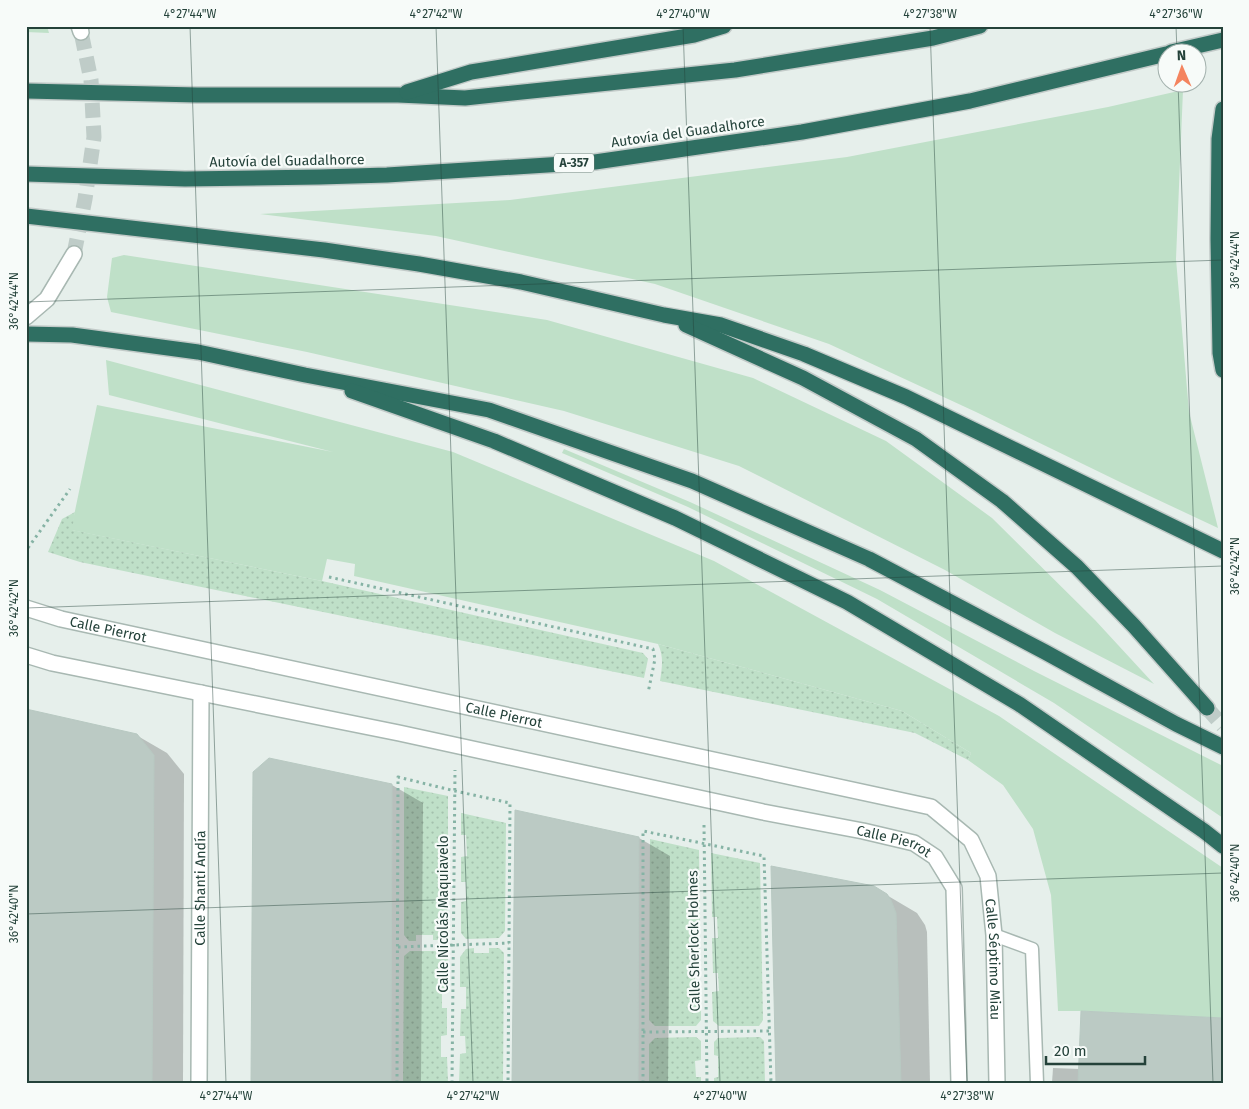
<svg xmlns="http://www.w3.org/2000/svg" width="1249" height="1109" viewBox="0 0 1249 1109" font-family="'Fira Sans',sans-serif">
  <defs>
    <pattern id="garden-dots" width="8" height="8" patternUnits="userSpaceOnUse" patternTransform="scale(1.25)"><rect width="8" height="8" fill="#bfe0c8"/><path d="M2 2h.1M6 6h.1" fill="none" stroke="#a4c1ad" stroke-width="1.8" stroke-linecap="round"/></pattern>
  </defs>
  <rect width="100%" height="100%" fill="#e6efeb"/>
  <g fill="#bfe0c8">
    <polygon points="26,26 47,26 49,33 26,32"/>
    <polygon points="1183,90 1176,259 1189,412 1218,528 1122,483 976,412 829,344 655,284 436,236 260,214 510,200 847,157 1108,107"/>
    <polygon points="124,255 547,320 753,378 886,441 992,518 1095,620 1154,684 1055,633 945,570 739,466 564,411 307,352 111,312 107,297 112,258"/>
    <polygon points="106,360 453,452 714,561 999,716 1223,868 1223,1018 1081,1011 1058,1011 1056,973 1051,895 1033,829 1003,785 968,760 971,753 902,711 658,644 354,576 355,564 327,559 322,581 71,530 97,405 333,452 109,395"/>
    <polygon points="564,449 690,502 880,590 1034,671 1223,766 1223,818 1054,703 877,599 688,507 562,453"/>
  </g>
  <g fill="url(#garden-dots)">
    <polygon points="75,512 72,530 322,581 643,653 648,659 644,678 80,562 48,552 62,519"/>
    <path d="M658 644 902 711 971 753 968 760 915 733 660 681C662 667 664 657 658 644Z"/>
    <polygon points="404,787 448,796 448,838 443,838 442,857 449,857 448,885 443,885 443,899 447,899 448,933 443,940 433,940 433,935 416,935 416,941 409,941 404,935"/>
    <polygon points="461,813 506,823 505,931 499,938 466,939 461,933 461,902 466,901 466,882 461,882 461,857 467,856 466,835 461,835"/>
    <polygon points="650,839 699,850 700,922 695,922 695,939 700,939 700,973 695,974 695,994 701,996 701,1020 696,1026 655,1026 649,1020"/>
    <polygon points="711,853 760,863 763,1020 759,1026 719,1026 713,1021 712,992 719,991 718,973 713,973 712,938 718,938 717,917 712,917"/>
    <polygon points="474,948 474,953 489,953 489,948 499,948 504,953 503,1083 459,1083 460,1054 466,1053 465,1036 460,1036 461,1009 466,1009 466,987 460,987 460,957 466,949"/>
    <polygon points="410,951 443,951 448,955 448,990 442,991 442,1008 447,1008 447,1035 441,1036 441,1057 447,1057 448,1083 403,1083 404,956"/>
    <polygon points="696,1037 701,1041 701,1060 695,1061 696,1077 701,1077 701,1083 649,1083 649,1044 655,1038"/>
    <polygon points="760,1037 764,1041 765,1083 714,1083 714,1078 718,1077 718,1056 714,1055 714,1042 718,1038"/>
  </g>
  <g fill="#0003">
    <polygon points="136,735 167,753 184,774 183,1083 26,1083"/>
    <polygon points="392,785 423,803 421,1083 252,1083"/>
    <polygon points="639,838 670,856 668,1083 514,1083"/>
    <polygon points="873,887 917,913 925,925 927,932 930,1083 777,1083"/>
    <polygon points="1053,1068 1080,1069 1223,1083 1052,1083"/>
  </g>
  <g fill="#bbcac4" stroke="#b8c9c2">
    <polygon points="26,709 137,734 154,755 152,1083 26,1083"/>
    <polygon points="269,758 392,784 391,1083 251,1083 253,772"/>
    <polygon points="515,810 639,837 638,1083 512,1083"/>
    <polygon points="771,866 874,886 887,894 891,900 896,913 901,1083 776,1083"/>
    <polygon points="1081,1011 1223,1018 1223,1083 1078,1083"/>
  </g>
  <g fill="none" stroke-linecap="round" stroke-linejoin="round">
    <polyline stroke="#bfccc8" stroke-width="15" stroke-dasharray="15 8" stroke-linecap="butt" points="74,254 85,199 94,137 91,80 81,32"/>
    <polyline stroke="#bfccc8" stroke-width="15" stroke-dasharray="15 8" stroke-linecap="butt" points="1207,708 1223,726"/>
    <g stroke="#a8b8b2" stroke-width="15">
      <polyline id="service" points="994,935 1032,949 1037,1083"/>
    </g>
    <g stroke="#a8b8b2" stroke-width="18">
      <g id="minor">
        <path id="s1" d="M26 608 61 619 931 807 971 840 988 876 994 935 997 1083"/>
        <path id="s2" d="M26 655 52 663 399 733 763 812 863 831 914 843 935 857 954 888 959 1083"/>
        <path id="s3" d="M199 1083 201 693"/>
      </g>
    </g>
    <g stroke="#a8b8b2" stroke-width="18">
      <g id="tertiary">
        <polyline points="79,26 81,32"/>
        <polyline points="26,317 47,299 74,254"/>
      </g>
    </g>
    <g stroke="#c2cac8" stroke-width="18">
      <g id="motorway">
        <polyline points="1171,52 1223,40"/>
        <polyline points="26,91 197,95 398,95 465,98 735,70 933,38 980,26"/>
        <polyline points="407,92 471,72 694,35 724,26"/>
        <polyline points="1223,109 1219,139 1218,239 1220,353 1223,370"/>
        <polyline points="26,174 185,179 320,177 387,175 595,162 802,132 970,101 1166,54"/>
        <polyline points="26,216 324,250 419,264 521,282 664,315 721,325 804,354 906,397 1223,551"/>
        <polyline points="686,325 803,378 916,439 1002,501 1077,567 1134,626 1207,708"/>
        <polyline points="26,334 72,335 198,352 305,375 489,410 692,481 869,559 1045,652 1176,724 1223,747"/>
        <polyline points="352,391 494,441 675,518 847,602 1019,704 1204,831 1223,846"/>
      </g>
    </g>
    <g stroke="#86b3a5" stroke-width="3" stroke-dasharray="2.5 4" stroke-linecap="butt">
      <polyline points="28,548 70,489"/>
      <polyline points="329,577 653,649 655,659 648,693"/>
      <polyline points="704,825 707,1083"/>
      <polyline points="398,947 509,943"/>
      <polyline points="643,1032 769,1031"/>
      <polyline points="397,1083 398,777 455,791 510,803 508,1083"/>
      <polyline points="452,1083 455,770"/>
      <polyline points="643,1083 643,831 764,856 771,1083"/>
    </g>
    <use href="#service" stroke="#fff" stroke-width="12"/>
    <use href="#minor" stroke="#fff" stroke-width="15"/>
    <use href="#tertiary" stroke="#fff" stroke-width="15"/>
    <use href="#motorway" stroke="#2f6f62" stroke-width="15"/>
  </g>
  <path fill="none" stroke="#24423a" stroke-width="1" stroke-opacity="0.45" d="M190 26 226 1083M436 26 473 1083M683 26 720 1083M930 26 967 1083M1176 26 1177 52M1178 82 1213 1083M26 302 1223 260M26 608 1223 566M26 914 1223 873"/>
  <g text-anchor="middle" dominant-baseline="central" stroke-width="4.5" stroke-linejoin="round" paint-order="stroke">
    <rect fill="#f7fbf9" stroke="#637a73" stroke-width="1" x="554" y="153.5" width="40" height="19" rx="4"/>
    <g font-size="12" font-weight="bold" fill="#24423a">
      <text x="574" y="163">A-357</text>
    </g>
    <g font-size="14" fill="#24423a" stroke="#f7fbf9">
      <text transform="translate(688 132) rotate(-8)">Autovía del Guadalhorce</text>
      <text transform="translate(287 161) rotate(-1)">Autovía del Guadalhorce</text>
      <text stroke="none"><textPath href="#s1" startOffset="85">Calle Pierrot</textPath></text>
      <text stroke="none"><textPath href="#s1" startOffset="490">Calle Pierrot</textPath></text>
      <text stroke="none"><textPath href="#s2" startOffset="888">Calle Pierrot</textPath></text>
      <text stroke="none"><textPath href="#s3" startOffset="195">Calle Shanti Andía</textPath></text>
      <text transform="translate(443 914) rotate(-90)">Calle Nicolás Maquiavelo</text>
      <text transform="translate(694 941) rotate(-91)">Calle Sherlock Holmes</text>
      <text stroke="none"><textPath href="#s1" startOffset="1102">Calle Séptimo Miau</textPath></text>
    </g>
  </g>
  <rect width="1249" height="1109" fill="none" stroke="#f7fbf9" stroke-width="55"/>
  <g transform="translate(1182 68) rotate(358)"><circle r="24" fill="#f7fbf9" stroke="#a3b1ad"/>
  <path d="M0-4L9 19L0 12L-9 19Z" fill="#f4845f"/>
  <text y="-8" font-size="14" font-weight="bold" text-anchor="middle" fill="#24423a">N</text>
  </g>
  <path d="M1046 1056v8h99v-8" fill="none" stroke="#24423a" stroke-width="2.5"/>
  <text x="1054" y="1056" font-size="15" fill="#24423a" stroke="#f7fbf9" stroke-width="4" paint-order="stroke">20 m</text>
  <rect x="28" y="28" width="1194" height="1054" fill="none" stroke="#24423a" stroke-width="2"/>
  <g font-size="12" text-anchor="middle" fill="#24423a">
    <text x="190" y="18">4°27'44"W</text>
    <text x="436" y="18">4°27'42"W</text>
    <text x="683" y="18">4°27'40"W</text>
    <text x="930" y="18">4°27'38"W</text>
    <text x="1176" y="18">4°27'36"W</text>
    <text transform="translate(1235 260) rotate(-90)" y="4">36°42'44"N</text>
    <text transform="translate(14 301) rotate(-90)" y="4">36°42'44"N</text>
    <text transform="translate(1235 566) rotate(-90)" y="4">36°42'42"N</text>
    <text transform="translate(14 608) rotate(-90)" y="4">36°42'42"N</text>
    <text transform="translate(1235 873) rotate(-90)" y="4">36°42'40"N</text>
    <text transform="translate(14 914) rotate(-90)" y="4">36°42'40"N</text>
    <text x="226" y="1100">4°27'44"W</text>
    <text x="473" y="1100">4°27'42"W</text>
    <text x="720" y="1100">4°27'40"W</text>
    <text x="967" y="1100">4°27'38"W</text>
  </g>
</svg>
